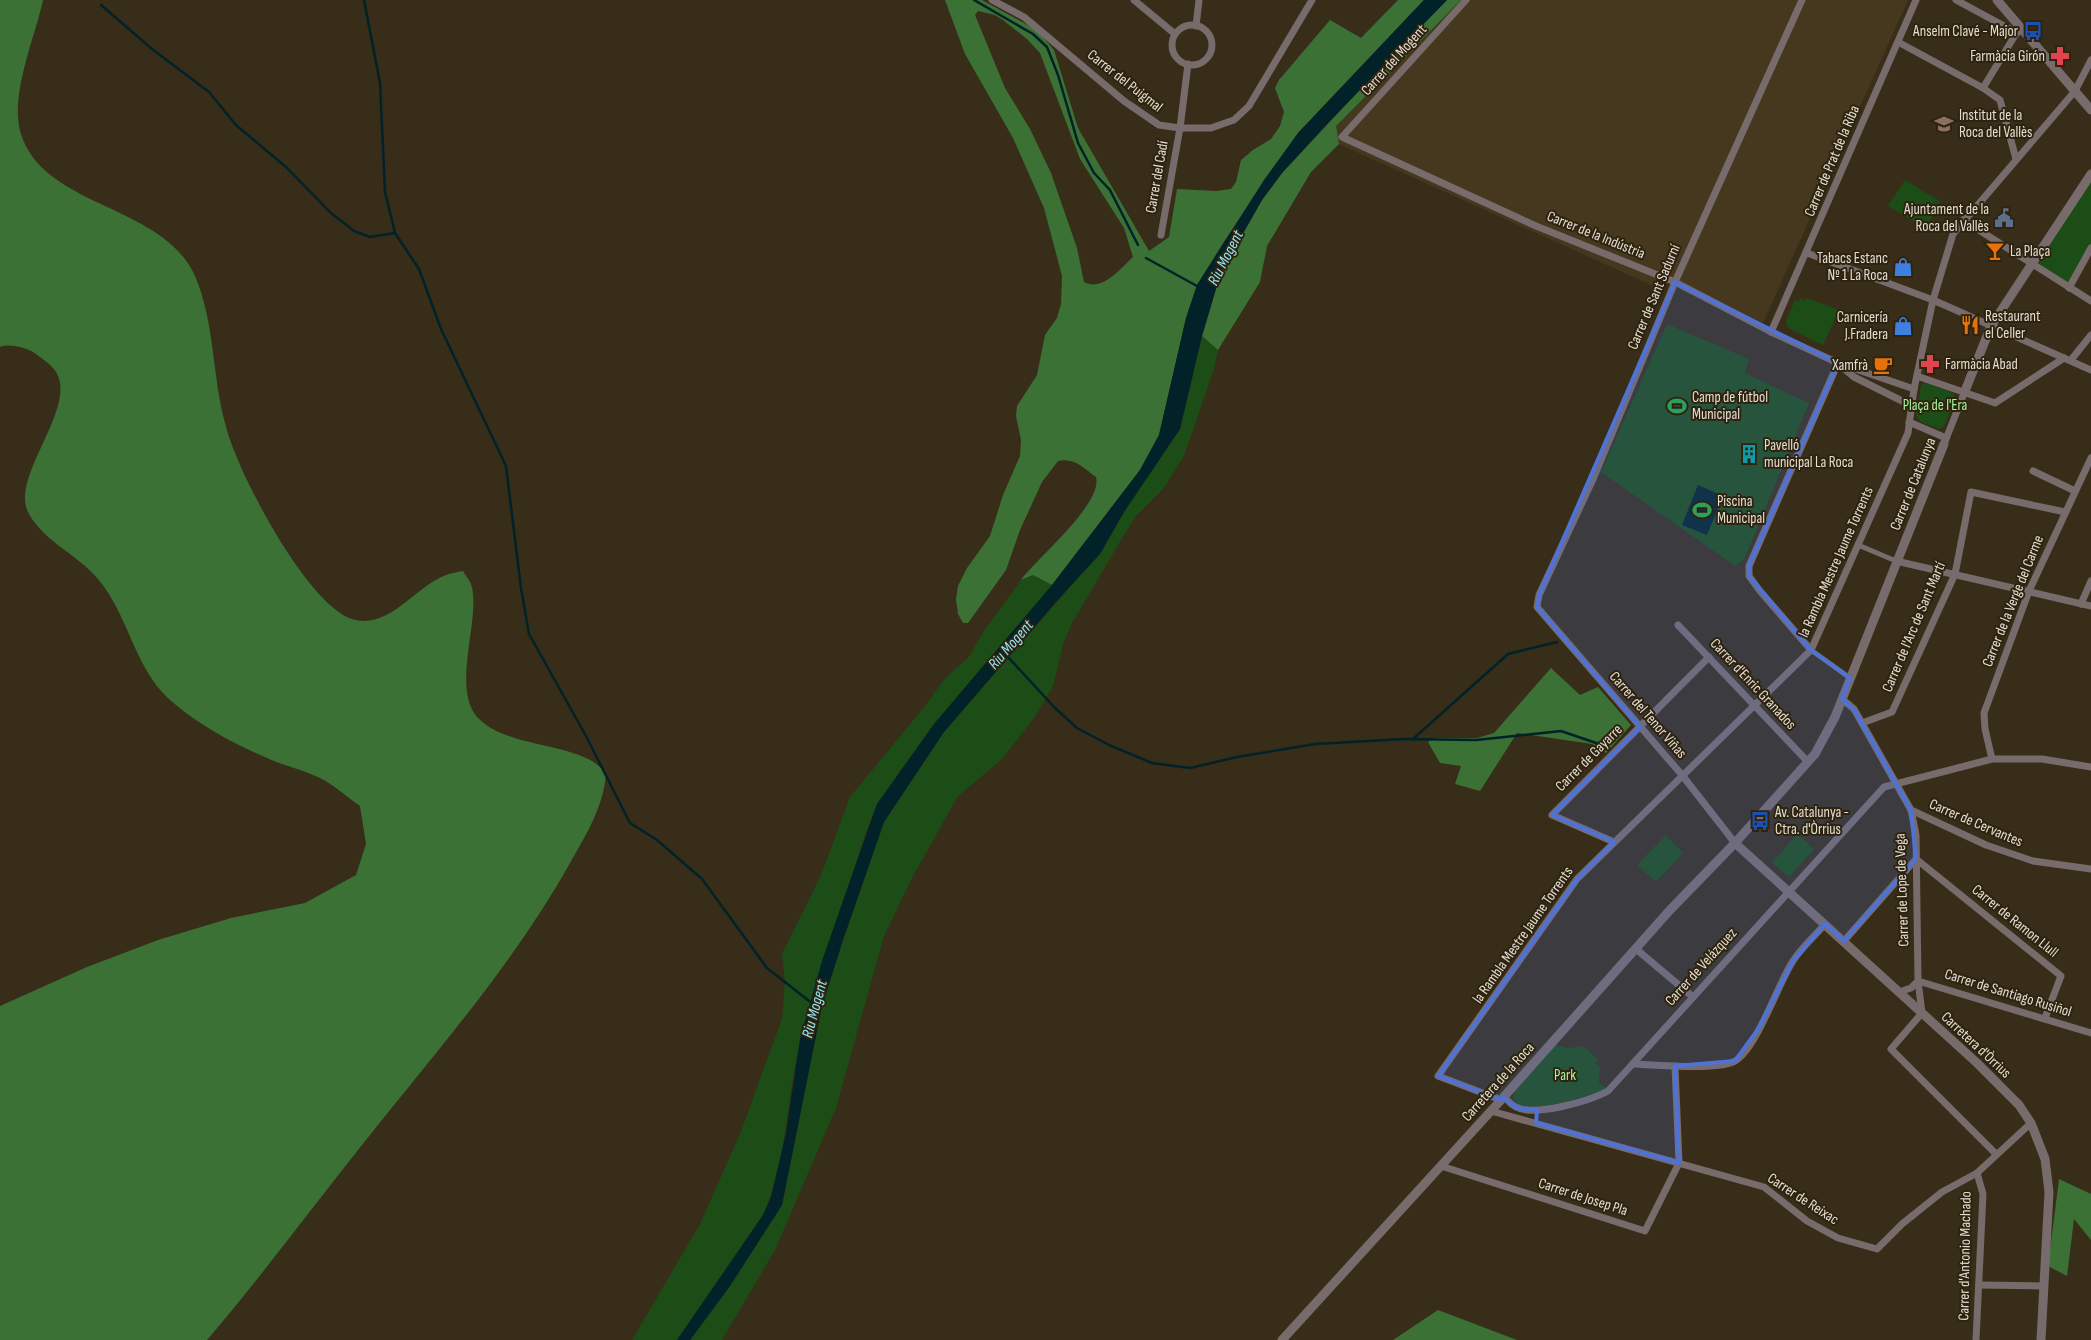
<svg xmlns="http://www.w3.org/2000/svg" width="2091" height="1340" viewBox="0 0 2091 1340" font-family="'Sofia Sans Condensed',sans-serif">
  <rect width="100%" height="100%" fill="#382d19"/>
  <polygon fill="#46381e" points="1461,0 1908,0 1763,323 1665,277 1660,289 1339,144 1335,126"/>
  <g fill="#1c4d17">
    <polygon points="2091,176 2091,248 2067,285 2034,263"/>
    <polygon points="1905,180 1941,202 1925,228 1888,206"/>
    <polygon points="1800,298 1805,301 1807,298 1839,310 1823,345 1788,328 1786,321 1795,300 1799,302"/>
    <polygon points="1667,324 1749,359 1745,373 1809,403 1744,560 1735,566 1601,472"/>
    <polygon points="1202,336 1218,350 1214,369 1184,456 1164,488 1136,516 1124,535 1072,623 1063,644 1053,686 1035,717 1001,760 958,796 913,876 884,936 836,1108 775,1250 722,1340 690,1340 730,1286 782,1205 822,1006 843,940 884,822 944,732 1103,549 1124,512 1180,429"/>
    <polygon points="1925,382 1953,393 1955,399 1944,427 1939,429 1921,422 1916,416 1921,386"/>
    <path d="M1033 575 1052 585 934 724 877 804 866 832C844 900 818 969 801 1038 786 1096 788 1159 763 1215L677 1340H632L700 1224 740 1134 782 1019 785 982 782 954 821 875 850 797 925 706 945 678 968 658 984 631 1021 580Z"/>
    <polygon points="1797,834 1814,849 1789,877 1772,863"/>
    <polygon points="1666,835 1683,853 1656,882 1637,865"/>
    <path d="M1555 1045 1569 1048 1583 1046 1598 1059 1595 1063 1600 1066 1599 1082 1607 1089C1578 1099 1551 1109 1520 1106L1514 1100V1092Z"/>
  </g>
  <g fill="#3b7135" fill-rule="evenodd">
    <path d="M0 0H43C35 38 9 96 21 134 44 208 163 204 195 276 215 323 212 375 225 423 236 470 304 599 349 618 387 633 414 587 446 575 451 573 457 572 463 571 465 575 469 579 471 584 482 617 450 688 478 718 504 745 561 743 592 761 597 764 602 769 606 773 604 806 586 835 570 863 513 965 434 1054 362 1145 310 1210 261 1277 207 1340H0V1006L87 967 158 940 231 918 305 903 356 875 366 844 360 806C347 797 334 785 320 778 306 771 289 767 274 761 239 747 188 720 162 692 134 660 127 617 102 584 82 556 46 544 29 514 7 477 84 403 53 368 49 363 41 358 36 354 28 348 10 343 0 347Z"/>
    <path d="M945 0H982L1037 30 1054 50 1078 128 1149 251 1169 237 1177 189 1216 191 1231 189 1236 182 1241 160 1253 150 1271 139 1280 126 1284 112 1275 88 1279 80 1330 20 1361 38 1398 0H1424L1298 133 1225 240 1197 285 1186 318 1159 435 1140 470 1052 585 1033 575 1021 580C1036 559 1103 504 1096 477 1084 468 1074 457 1058 461L1042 482 1020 530 1006 570 968 623H963L958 614 956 599 958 586 967 568 990 536 1003 495 1020 456 1021 440 1016 416 1017 406 1037 375 1045 335 1057 318 1061 304 1062 276 1044 208 1013 138 965 54ZM978 11 995 15 1003 20 1027 39 1040 53 1080 159 1124 228 1133 257C1121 268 1102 292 1084 282L1077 248 1051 173 1030 129 1005 88 975 15Z"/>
    <polygon points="1447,0 1461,0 1336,126 1339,144 1311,172 1267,246 1260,282 1218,350 1202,336 1221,272 1262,200 1282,173 1397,50"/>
    <polygon points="1551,668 1580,695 1598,687 1631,725 1606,753 1592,744 1517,733 1480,791 1455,784 1461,766 1440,763 1428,742 1435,738 1477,738 1494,733"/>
    <polygon points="2059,1179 2091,1194 2091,1240 2074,1219 2067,1276 2048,1266"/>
    <polygon points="1438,1310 1517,1340 1393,1340"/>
  </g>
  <g fill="#002228">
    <polygon points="1424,0 1447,0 1326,125 1282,173 1262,200 1221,272 1202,336 1180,429 1124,512 1100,554 1056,602 944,732 884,822 843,940 822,1006 782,1205 730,1286 690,1340 677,1340 763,1215 771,1197 786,1133 800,1039 822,961 877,804 934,724 1052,585 1140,470 1159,435 1186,318 1197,285 1264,180 1298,133"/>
    <polygon points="1698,485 1723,496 1707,535 1682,525"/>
  </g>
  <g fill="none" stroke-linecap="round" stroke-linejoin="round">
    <g stroke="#002228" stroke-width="2.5">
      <polyline points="364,0 380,83 385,192 395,233 419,269 441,329 506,466 521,588 529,634 586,736 630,823 657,840 702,879 767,968 813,1004"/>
      <polyline points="974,0 1033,34 1047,47 1058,75 1078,143 1094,173 1110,190 1138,245"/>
      <polyline points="101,5 152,49 209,92 236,125 286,167 331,213 354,231 370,237 395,233"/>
      <polyline points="1146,258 1197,286"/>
      <polyline points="1007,656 1055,708 1077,728 1109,745 1152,763 1190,768 1237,757 1315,744 1404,739 1476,740 1561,731 1602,745"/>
      <polyline points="1413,739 1508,654 1557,642"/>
    </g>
    <g stroke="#786b6b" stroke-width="5">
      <polyline points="1858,545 1896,561"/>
      <polyline points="1811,650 1850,678"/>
    </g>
    <g stroke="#786b6b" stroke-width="7">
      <polyline points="992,0 1024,17 1124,101 1159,125 1180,128 1211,128 1234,120 1249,106 1312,0"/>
      <polyline points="1134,0 1175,34"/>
      <polyline points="1466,0 1342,137 1536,226 1675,282 1771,332 1838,363 1914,389"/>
      <polyline points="1956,0 2017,33"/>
      <circle cx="1192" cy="45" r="20"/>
      <polyline points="1196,26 1199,0"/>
      <polyline points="1898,42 1983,88 2000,100 2016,159"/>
      <polyline points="1983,88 2020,27"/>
      <polyline points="1963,220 2091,301"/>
      <polyline points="1161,235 1180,128 1188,64"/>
      <polyline points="1807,253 1933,300 2091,370"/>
      <polyline points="2069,288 2091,248"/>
      <polyline points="1771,332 1916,0"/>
      <polyline points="2071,360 2091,335"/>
      <polyline points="1842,367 1854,377 1912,406"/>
      <polyline points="1917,376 1995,403 2064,358"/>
      <polyline points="1909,422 1946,438"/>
      <polyline points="1944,444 1965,391"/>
      <polyline points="2033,471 2075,491"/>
      <polyline points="1896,561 2091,606"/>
      <polyline points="2081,604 2091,581"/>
      <polyline points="1678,625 1808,762"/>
      <polyline points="1811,650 1760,591 1749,576 1749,566 1838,363"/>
      <polyline points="1842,699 1854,709 1911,810 1916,835 1918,981 1911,988 1899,992"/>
      <polyline points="1862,723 1892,712 1955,574 1971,492 2065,512"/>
      <polyline points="1992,759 1985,729 1984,713 2029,591 2091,458"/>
      <polyline points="1911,810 1986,845 2033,861 2091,869"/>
      <polyline points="1614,842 1552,815 1709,657"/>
      <polyline points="1735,843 1682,775 1537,607 1539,595 1594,477 1675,282 1802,0"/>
      <polyline points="1844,941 1916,859 2061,976 2045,1018"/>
      <polyline points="1636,949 1693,997"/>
      <path d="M1634 1064C1656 1065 1715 1070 1733 1062 1756 1052 1778 983 1793 961 1801 948 1815 936 1825 924"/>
      <path d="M1504 1096C1507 1100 1511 1105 1516 1107 1534 1117 1590 1101 1608 1091L1884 787 1992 759H2042L2091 767"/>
      <polyline points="1501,1100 1438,1076 1577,879 1811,650 1908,433 1914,389 1933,300 1953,234 2075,91 2091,60"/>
      <polyline points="1491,1111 1764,1187 1807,1221 1838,1238 1877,1249 1902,1224 1942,1192 1977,1173 2031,1123"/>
      <polyline points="1996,1154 1891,1049 1922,1013 1918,981 2091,1033"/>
      <polyline points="1441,1166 1645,1231 1679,1163 1675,1066"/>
      <polyline points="1979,1285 2043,1286"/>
      <polyline points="1976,1340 1983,1194 1977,1173"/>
    </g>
    <g stroke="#786b6b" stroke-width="9">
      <polyline points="1997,0 2091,110"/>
      <polyline points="1965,391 1991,326 2091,174"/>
      <polyline points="1735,843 1977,1063 2019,1105 2031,1123 2045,1159 2049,1192 2041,1340"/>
      <polyline points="1282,1340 1501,1100 1670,910 1735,843 1815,754 1835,717 1944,444"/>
    </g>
  </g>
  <path fill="#4f72d6" fill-opacity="0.2" stroke="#4f72d6" stroke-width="4" stroke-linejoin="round" d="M1675 282 1838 363 1749 566V576L1811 650 1850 678 1842 699 1854 709 1911 810 1916 859 1844 941 1825 924 1793 961 1759 1028 1735 1061 1675 1066 1679 1163 1536 1123 1537 1110 1516 1108 1503 1097 1501 1100 1438 1076 1577 879 1614 842 1552 815 1640 727 1537 607 1539 595Z"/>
  <defs>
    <g id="bus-bare" transform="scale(1.5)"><path d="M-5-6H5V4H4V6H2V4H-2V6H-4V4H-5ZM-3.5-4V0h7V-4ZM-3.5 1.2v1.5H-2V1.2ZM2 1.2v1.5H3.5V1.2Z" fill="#1a4fb4" stroke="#2d230f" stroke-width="2.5" paint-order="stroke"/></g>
    <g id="pharmacy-bare" transform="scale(1.5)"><path d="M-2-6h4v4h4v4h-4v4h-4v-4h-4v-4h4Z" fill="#e0444e" stroke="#2d230f" stroke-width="2.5" paint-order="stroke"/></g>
    <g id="school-bare" transform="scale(1.5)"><path d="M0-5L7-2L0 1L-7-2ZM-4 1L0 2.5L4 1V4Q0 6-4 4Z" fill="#8d6e63" stroke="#2d230f" stroke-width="2.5" paint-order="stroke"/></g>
    <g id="civic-bare" transform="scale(1.5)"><path d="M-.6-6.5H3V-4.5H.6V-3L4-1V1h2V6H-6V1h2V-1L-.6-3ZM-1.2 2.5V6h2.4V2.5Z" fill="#5c6f8a" stroke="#2d230f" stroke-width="2.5" paint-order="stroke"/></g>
    <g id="bar-bare" transform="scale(1.5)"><path d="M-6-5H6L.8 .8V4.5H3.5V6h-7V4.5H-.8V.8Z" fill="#e8710a" stroke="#2d230f" stroke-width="2.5" paint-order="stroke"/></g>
    <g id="shop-bare" transform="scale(1.5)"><path d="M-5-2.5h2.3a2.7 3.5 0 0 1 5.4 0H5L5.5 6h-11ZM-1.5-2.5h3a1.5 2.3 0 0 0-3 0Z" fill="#3f7fe0" stroke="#2d230f" stroke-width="2.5" paint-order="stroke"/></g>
    <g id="restaurant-bare" transform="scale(1.5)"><path d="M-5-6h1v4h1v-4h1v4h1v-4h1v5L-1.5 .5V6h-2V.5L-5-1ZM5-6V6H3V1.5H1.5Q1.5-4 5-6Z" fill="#e8710a" stroke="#2d230f" stroke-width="2.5" paint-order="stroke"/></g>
    <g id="cafe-bare" transform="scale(1.5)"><path d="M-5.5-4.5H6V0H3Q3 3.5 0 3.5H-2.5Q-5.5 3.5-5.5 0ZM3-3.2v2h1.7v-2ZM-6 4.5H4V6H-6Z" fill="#e8710a" stroke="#2d230f" stroke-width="2.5" paint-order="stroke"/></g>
    <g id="stadium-bare" transform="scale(1.5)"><path d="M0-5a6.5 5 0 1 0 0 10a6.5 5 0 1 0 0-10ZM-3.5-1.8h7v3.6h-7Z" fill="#2e9e5b" stroke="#2d230f" stroke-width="2.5" paint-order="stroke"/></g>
    <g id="building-bare" transform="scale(1.5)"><path d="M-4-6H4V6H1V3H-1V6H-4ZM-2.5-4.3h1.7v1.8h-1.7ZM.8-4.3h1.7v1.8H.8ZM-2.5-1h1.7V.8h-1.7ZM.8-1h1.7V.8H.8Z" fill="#0f9aa8" stroke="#2d230f" stroke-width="2.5" paint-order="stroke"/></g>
  </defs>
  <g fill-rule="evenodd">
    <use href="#bus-bare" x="2033" y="31"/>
    <use href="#pharmacy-bare" x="2060" y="56"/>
    <use href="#school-bare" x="1944" y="124"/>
    <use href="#civic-bare" x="2004" y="218"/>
    <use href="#bar-bare" x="1995" y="251"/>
    <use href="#shop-bare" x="1903" y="267"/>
    <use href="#restaurant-bare" x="1970" y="325"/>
    <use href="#shop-bare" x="1903" y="326"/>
    <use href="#pharmacy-bare" x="1930" y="364"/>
    <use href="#cafe-bare" x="1883" y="365"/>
    <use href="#stadium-bare" x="1677" y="406"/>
    <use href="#building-bare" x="1749" y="454"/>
    <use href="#stadium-bare" x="1702" y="510"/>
    <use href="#bus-bare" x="1760" y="821"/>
  </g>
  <g text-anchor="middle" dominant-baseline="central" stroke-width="4" stroke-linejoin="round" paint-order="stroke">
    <g font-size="15" fill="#e4ddd1" stroke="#2d230f" text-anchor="start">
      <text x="2018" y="31" text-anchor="end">Anselm Clavé - Major</text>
      <text x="2045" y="56" text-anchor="end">Farmàcia Girón</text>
      <text x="1959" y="115">Institut de la<tspan x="1959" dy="17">Roca del Vallès</tspan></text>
      <text x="1989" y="209" text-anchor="end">Ajuntament de la<tspan x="1989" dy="17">Roca del Vallès</tspan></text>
      <text x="2010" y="251">La Plaça</text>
      <text x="1888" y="258" text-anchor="end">Tabacs Estanc<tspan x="1888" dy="17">Nº 1 La Roca</tspan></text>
      <text x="1985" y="316">Restaurant<tspan x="1985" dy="17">el Celler</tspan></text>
      <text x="1888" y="317" text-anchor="end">Carnicería<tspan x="1888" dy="17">J.Fradera</tspan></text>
      <text x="1945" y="364">Farmàcia Abad</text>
      <text x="1868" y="365" text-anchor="end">Xamfrà</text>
      <text x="1692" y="397">Camp de fútbol<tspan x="1692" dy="17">Municipal</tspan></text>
      <text x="1764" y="445">Pavelló<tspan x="1764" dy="17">municipal La Roca</tspan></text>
      <text x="1717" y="501">Piscina<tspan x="1717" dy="17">Municipal</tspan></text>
      <text x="1775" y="812">Av. Catalunya -<tspan x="1775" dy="17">Ctra. d'Òrrius</tspan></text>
    </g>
    <g font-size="15" fill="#e4ddd1" stroke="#2d230f">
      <text transform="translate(1394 60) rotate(-48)">Carrer del Mogent</text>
      <text transform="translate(1125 81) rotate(38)">Carrer del Puigmal</text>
      <text transform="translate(1832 161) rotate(-67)">Carrer de Prat de la Riba</text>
      <text transform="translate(1157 177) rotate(-80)">Carrer del Cadí</text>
      <text transform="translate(1596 235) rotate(22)">Carrer de la Indústria</text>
      <text transform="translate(1654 297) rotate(-67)">Carrer de Sant Sadurní</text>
      <text transform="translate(1913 484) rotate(-68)">Carrer de Catalunya</text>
      <text transform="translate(1836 562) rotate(-66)">la Rambla Mestre Jaume Torrents</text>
      <text transform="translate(2013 601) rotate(-68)">Carrer de la Verge del Carme</text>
      <text transform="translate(1914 627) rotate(-67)">Carrer de l'Arc de Sant Martí</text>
      <text transform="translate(1753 684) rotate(47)">Carrer d'Enric Granados</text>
      <text transform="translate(1648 715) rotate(49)">Carrer del Tenor Viñas</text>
      <text transform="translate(1589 758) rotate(-45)">Carrer de Gayarre</text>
      <text transform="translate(1976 823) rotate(23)">Carrer de Cervantes</text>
      <text transform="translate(1902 890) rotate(-92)">Carrer de Lope de Vega</text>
      <text transform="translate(2015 921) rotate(39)">Carrer de Ramon Llull</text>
      <text transform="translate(1523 935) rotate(-55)">la Rambla Mestre Jaume Torrents</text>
      <text transform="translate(1701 967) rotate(-48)">Carrer de Velázquez</text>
      <text transform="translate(2008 993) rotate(17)">Carrer de Santiago Rusiñol</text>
      <text transform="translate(1976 1045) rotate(43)">Carretera d'Òrrius</text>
      <text transform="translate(1498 1082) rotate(-48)">Carretera de la Roca</text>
      <text transform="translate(1583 1197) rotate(18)">Carrer de Josep Pla</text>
      <text transform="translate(1803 1199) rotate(33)">Carrer de Reixac</text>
      <text transform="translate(1965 1256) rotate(-89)">Carrer d'Antonio Machado</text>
    </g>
    <g font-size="15" fill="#a6f29c" stroke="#2d230f">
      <text x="1935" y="405">Plaça de l'Era</text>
      <text x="1565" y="1075">Park</text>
    </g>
    <g font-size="16" font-style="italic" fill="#95e6f6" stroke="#2d230f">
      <text transform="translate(1226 258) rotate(-63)">Riu Mogent</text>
      <text transform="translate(1011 645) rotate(-49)">Riu Mogent</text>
      <text transform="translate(815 1009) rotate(-75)">Riu Mogent</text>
    </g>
  </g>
</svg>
